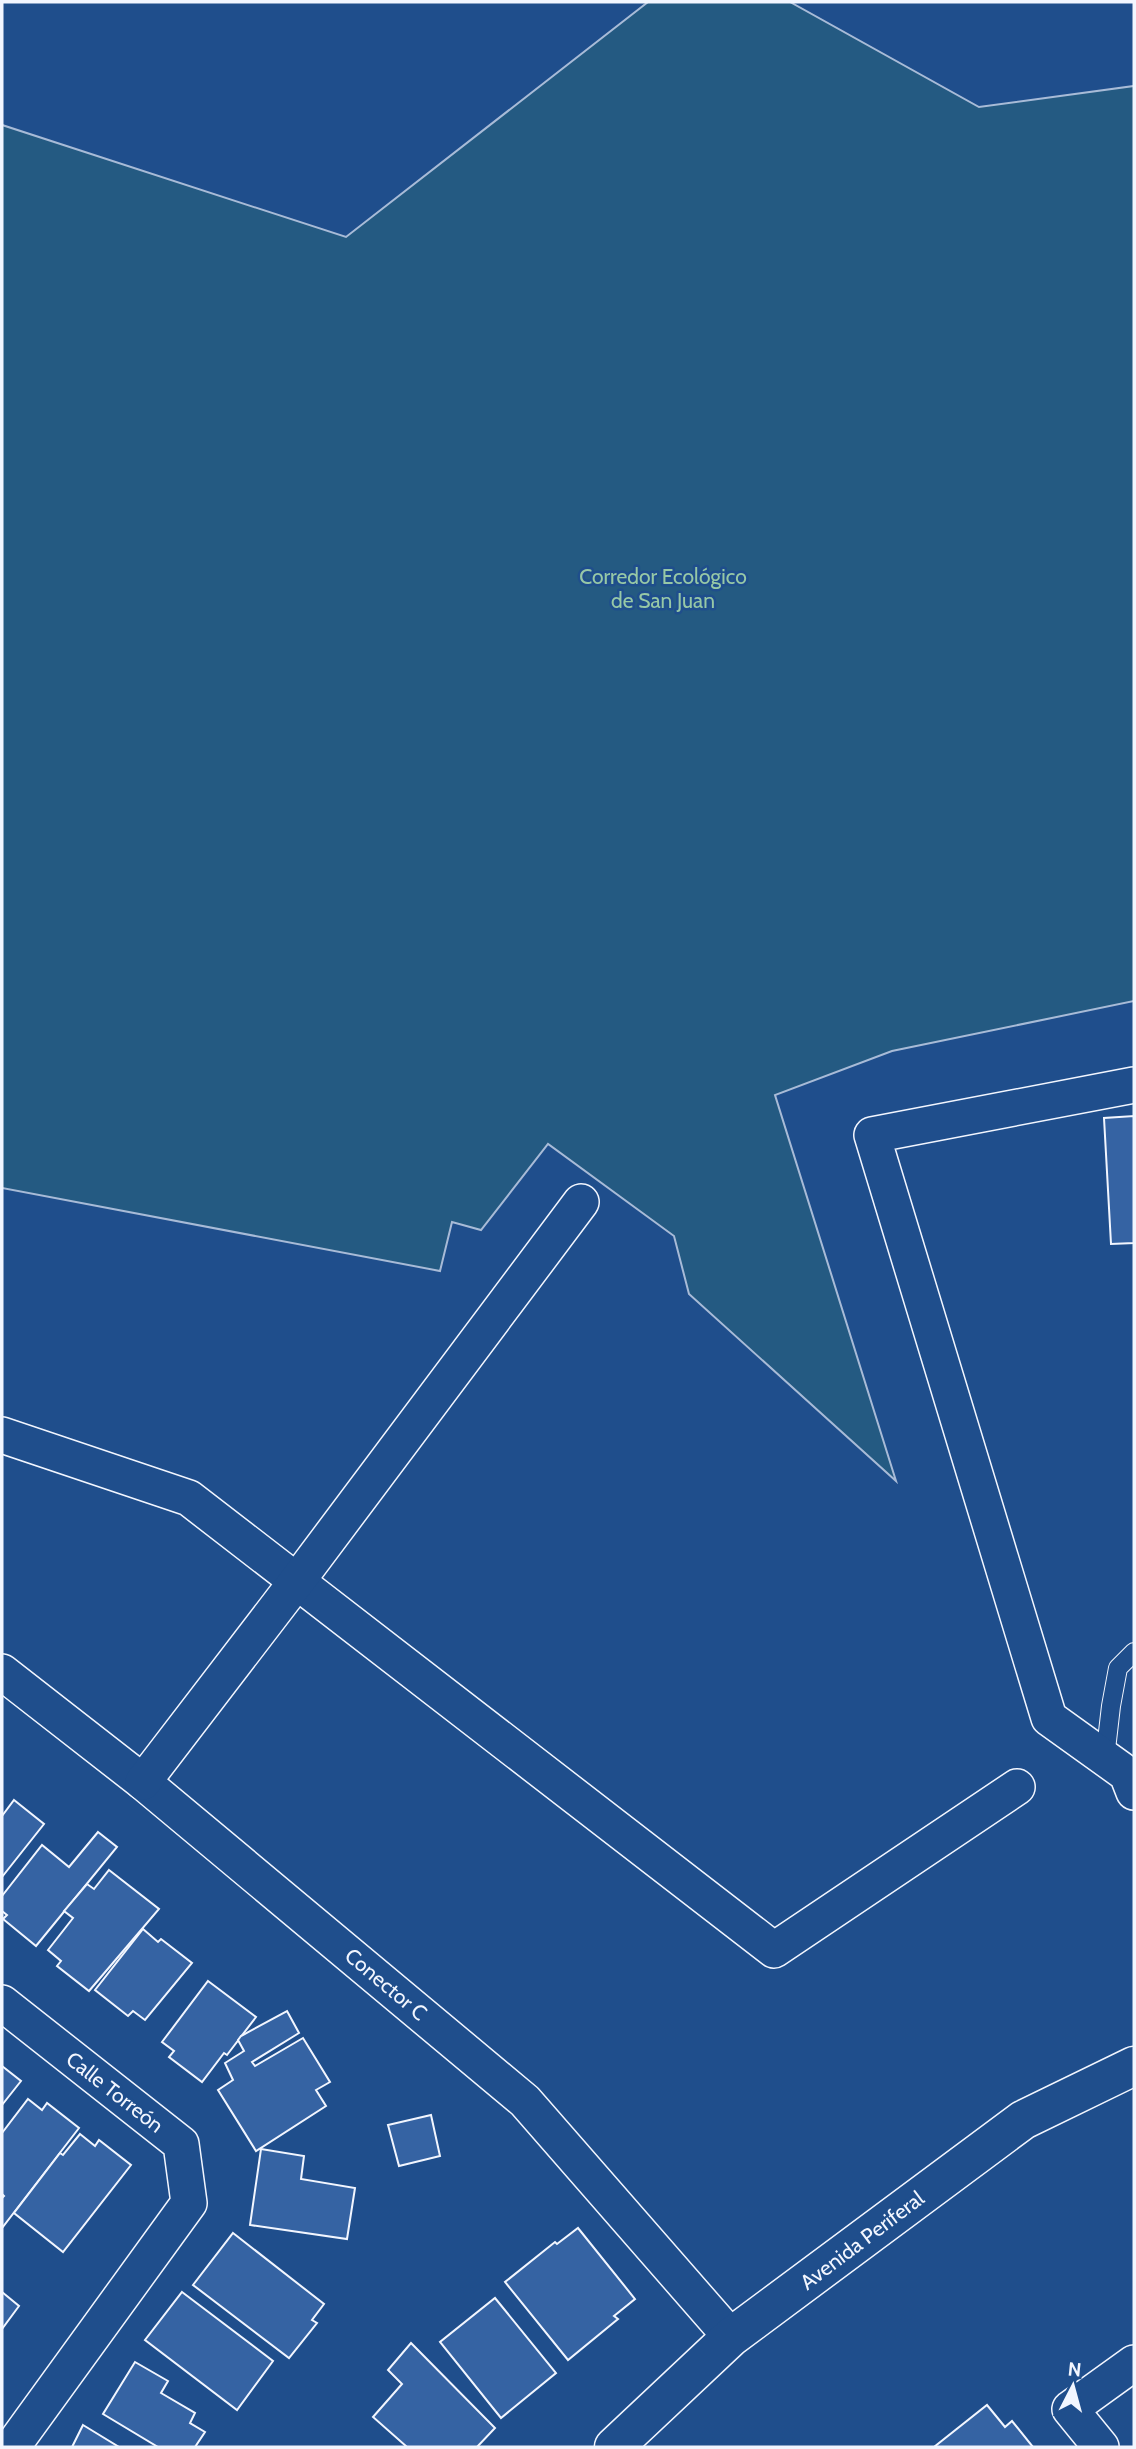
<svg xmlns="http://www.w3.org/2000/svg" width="1136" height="2449" viewBox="0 0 1136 2449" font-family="Cabin,sans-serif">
  <rect width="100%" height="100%" fill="#1f4e8c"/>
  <polygon fill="#245a82" stroke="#a8bbd7" stroke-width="2" points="648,2 790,2 979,107 1134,86 1134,1001 892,1051 775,1095 896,1481 689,1294 674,1236 548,1144 481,1230 452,1222 440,1271 2,1188 2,125 346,237"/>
  <g fill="#3563a3" stroke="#f2f6ff" stroke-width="2">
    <polygon points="1134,1116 1134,1243 1111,1244 1104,1118"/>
    <polygon points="14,1800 44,1824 2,1877 2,1816"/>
    <polygon points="98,1832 117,1847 36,1946 3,1919 7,1915 2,1911 2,1896 42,1845 69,1867"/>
    <polygon points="109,1870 159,1909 89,1991 57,1966 61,1961 48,1950 73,1918 64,1911 87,1884 94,1889"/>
    <polygon points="143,1929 158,1942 161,1939 192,1963 145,2020 133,2011 128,2016 95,1990"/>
    <polygon points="208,1981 256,2017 227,2055 224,2053 202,2082 169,2057 174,2051 162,2042"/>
    <polygon points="287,2011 299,2033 252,2062 255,2066 303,2038 330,2082 316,2090 326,2106 256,2151 218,2090 233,2080 225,2063 244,2051 238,2040 241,2036"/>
    <polygon points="2,2066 21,2081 2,2105"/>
    <polygon points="28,2099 42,2110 47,2103 79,2128 2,2228 2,2198 4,2196 2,2194 2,2133"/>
    <polygon points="431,2115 440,2156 399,2166 388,2125"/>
    <polygon points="80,2134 95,2146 99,2140 131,2165 63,2252 14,2213 60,2153 63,2155"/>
    <polygon points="261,2149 304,2156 301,2179 355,2188 347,2239 250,2225"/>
    <polygon points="578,2228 635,2299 614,2316 618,2319 568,2360 505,2282 555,2242 557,2244"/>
    <polygon points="233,2233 324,2304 312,2320 317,2323 289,2358 193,2285"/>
    <polygon points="2,2292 19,2306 2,2329"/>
    <polygon points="182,2292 273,2361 237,2410 145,2340"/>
    <polygon points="495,2298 556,2373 501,2418 440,2342"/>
    <polygon points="411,2343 495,2428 477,2447 407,2447 373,2417 402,2384 388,2370"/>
    <polygon points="135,2362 168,2381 161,2393 195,2413 190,2423 205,2432 195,2447 158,2447 103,2414"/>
    <polygon points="987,2405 1005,2427 1012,2421 1033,2447 934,2447"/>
    <polygon points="83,2425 119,2447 72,2447"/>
  </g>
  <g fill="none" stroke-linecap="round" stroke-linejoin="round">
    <g stroke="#f2f6ff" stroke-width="20">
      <polyline id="service" points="1105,1758 1111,1706 1118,1668 1134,1652"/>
    </g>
    <g stroke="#f2f6ff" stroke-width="38">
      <g id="minor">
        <polyline points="1134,1085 872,1135 1049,1718 1127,1774 1134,1792"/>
        <polyline points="2,1435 189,1498 774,1950 1017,1787"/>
        <polyline points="2,1672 143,1782 525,2101 731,2337"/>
        <polyline points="143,1782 297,1581 581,1202"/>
        <polyline points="2,2003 181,2144 189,2203 12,2447"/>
        <polyline points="1101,2447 1070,2409 1134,2363"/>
      </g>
    </g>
    <g stroke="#f2f6ff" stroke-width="41">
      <polyline id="tertiary" points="614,2447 731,2337 1023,2120 1134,2066"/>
    </g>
    <use href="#service" stroke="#1f4e8c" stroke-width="18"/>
    <use href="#minor" stroke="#1f4e8c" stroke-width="35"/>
    <use href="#tertiary" stroke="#1f4e8c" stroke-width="38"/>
  </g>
  <g text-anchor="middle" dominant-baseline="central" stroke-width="5" stroke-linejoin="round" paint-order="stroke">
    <g font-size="21" fill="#97c8a6" stroke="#1f4e8c">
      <text x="663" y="576">Corredor Ecológico<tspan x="663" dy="24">de San Juan</tspan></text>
    </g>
    <g font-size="21" fill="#f2f6ff" stroke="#1f4e8c">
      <text transform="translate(386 1984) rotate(40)">Conector C</text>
      <text transform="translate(115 2092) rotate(38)">Calle Torreón</text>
      <text transform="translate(862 2240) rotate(-37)">Avenida Periferal</text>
    </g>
  </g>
  <rect width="1136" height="2449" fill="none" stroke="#f2f6ff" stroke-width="7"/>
  <g transform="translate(1073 2386) rotate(6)" stroke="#1f4e8c" stroke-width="5" paint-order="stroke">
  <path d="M0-5L12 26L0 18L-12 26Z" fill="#f2f6ff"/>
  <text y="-10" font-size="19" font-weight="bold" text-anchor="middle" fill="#f2f6ff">N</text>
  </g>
</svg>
